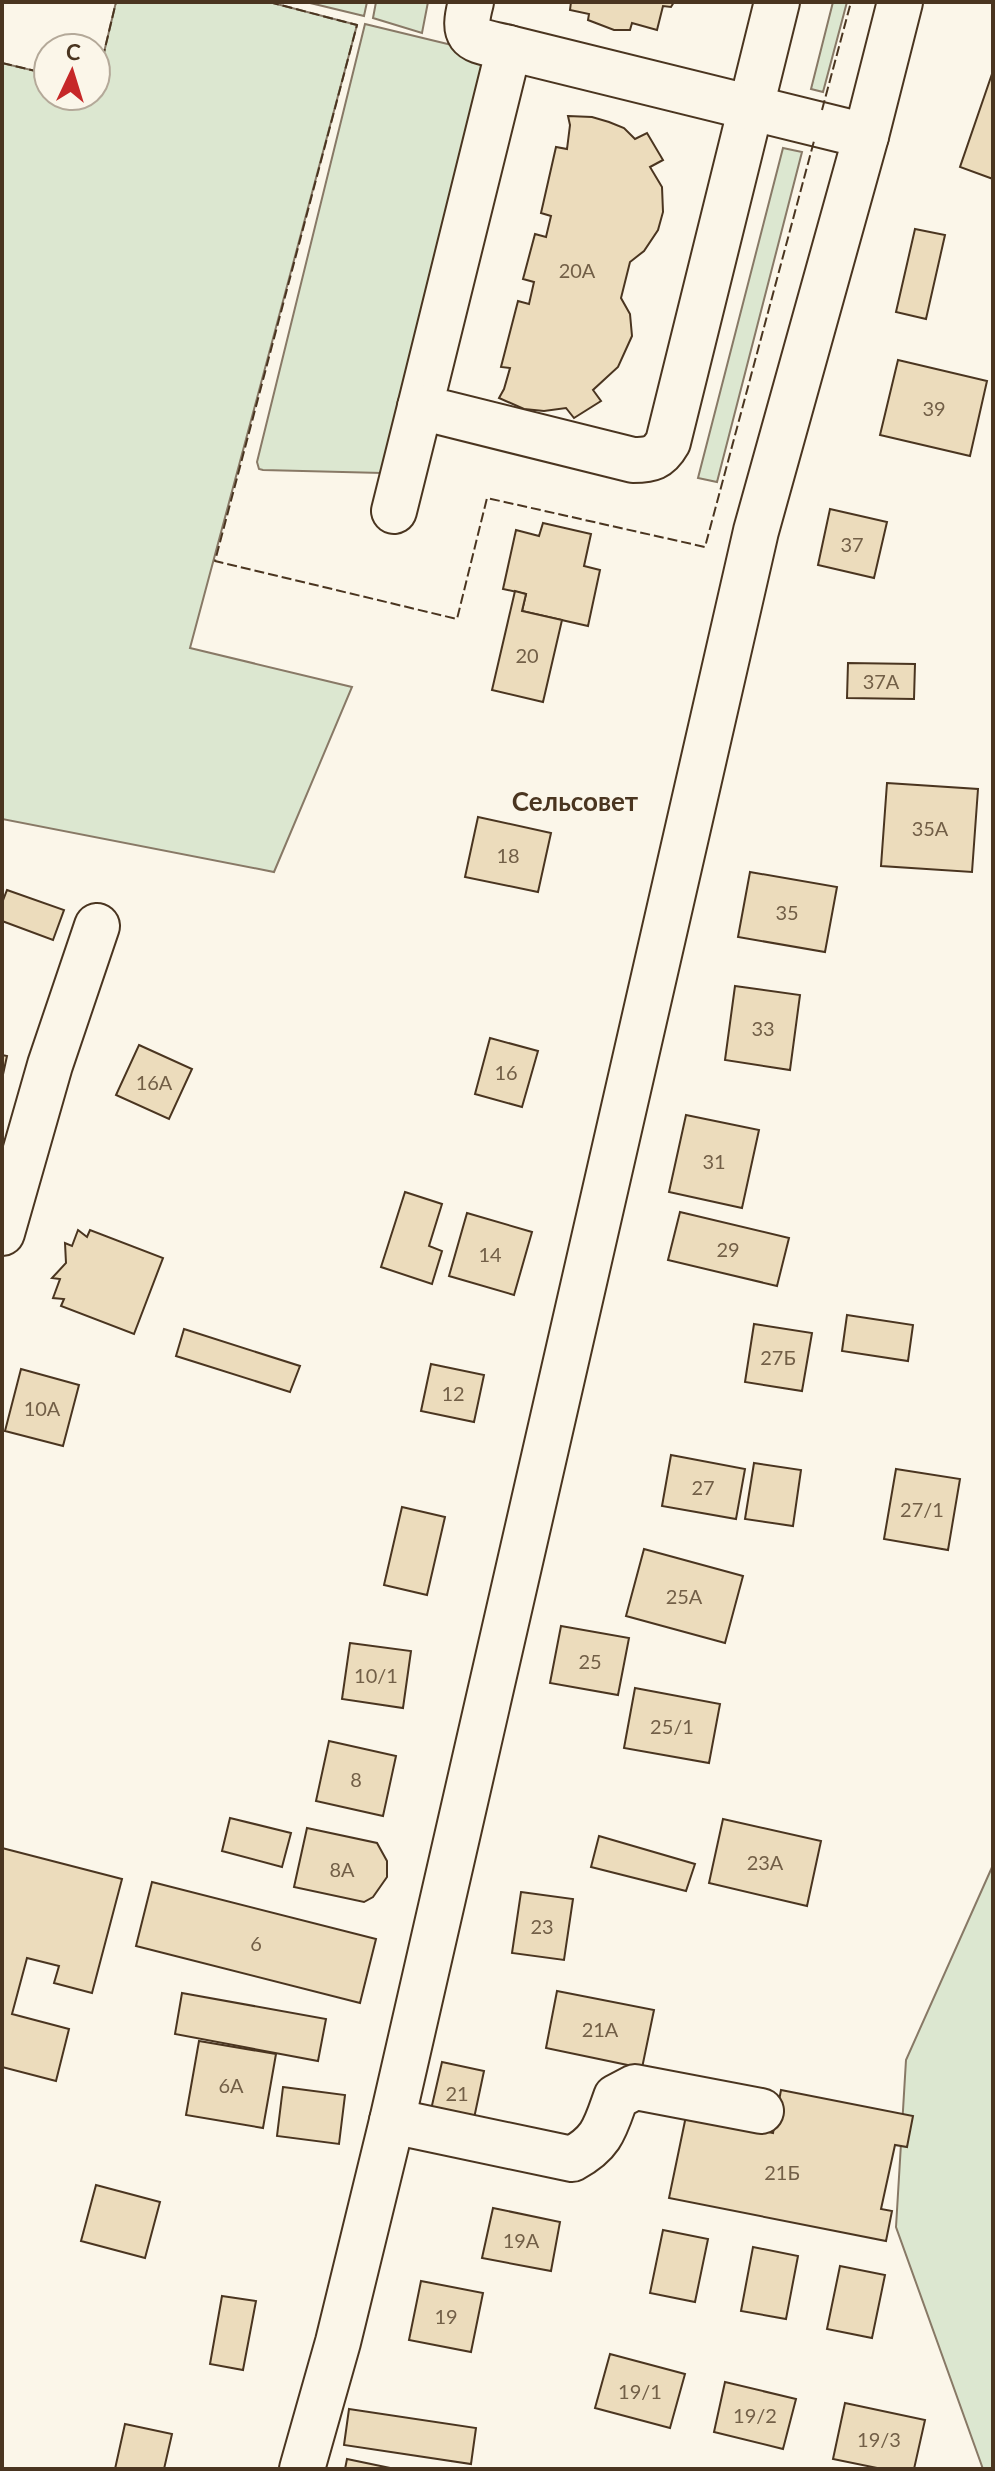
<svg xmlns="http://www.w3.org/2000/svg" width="995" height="2471" viewBox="0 0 995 2471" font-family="Lato,sans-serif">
  <rect width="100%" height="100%" fill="#fbf6e9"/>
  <g fill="#dce7d0" stroke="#887966" stroke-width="2">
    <polygon points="116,2 269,2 357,25 190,648 352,687 274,872 2,819 2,63 48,74 48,96 96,96 96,86"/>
    <polygon points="306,2 367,2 364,16"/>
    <polygon points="376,2 428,2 422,33 373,18"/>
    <polygon points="833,2 847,2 823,92 811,89"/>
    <polygon points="365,24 489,54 382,473 263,470 259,469 257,462"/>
    <polygon points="783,148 802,152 717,482 698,478"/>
    <polygon points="993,1865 993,2469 983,2469 896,2227 906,2060"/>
  </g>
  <g fill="#ecdcbc" stroke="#4a3520" stroke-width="2">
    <polygon points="571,2 674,2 671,7 663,6 657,30 632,23 630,30 614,30 588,20 589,14 570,10"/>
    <polygon points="993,71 993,179 960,167"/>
    <polygon points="568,116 592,117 609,122 624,128 635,139 647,133 663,160 650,167 662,187 663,212 658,230 644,251 630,262 621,298 630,314 632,336 618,367 593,390 601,401 574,418 566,408 544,411 524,409 499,398 504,389 510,368 501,367 518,301 529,304 534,282 523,279 535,234 546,237 551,216 541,213 556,147 567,149 570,125"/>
    <polygon points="915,229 945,235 926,319 896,312"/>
    <polygon points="898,360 987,381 970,456 880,435"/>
    <polygon points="830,509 887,522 874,578 818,565"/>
    <polygon points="543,523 591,534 584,566 600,570 588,626 522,611 526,594 503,589 516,530 539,536"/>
    <polygon points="515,591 526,594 522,611 562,620 543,702 492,690"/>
    <polygon points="848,663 915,664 914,699 847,698"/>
    <polygon points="887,783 978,789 972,872 881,866"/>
    <polygon points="478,817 551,833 538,892 465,877"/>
    <polygon points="750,872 837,887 825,952 738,937"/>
    <polygon points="7,890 64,910 53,940 2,921 2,903"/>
    <polygon points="735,986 800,995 790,1070 725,1060"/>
    <polygon points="490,1038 538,1051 522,1107 475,1094"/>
    <polygon points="139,1045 192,1069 169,1119 116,1095"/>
    <polygon points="2,1055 7,1056 2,1079"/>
    <polygon points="686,1115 759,1130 742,1208 669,1192"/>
    <polygon points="405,1192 442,1204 429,1246 442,1251 432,1284 381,1267"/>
    <polygon points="680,1212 789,1238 777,1286 668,1260"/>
    <polygon points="467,1213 532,1232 514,1295 449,1276"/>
    <polygon points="78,1230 87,1237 90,1230 163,1258 134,1334 61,1306 64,1299 53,1298 60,1279 52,1278 66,1263 65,1243 72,1246"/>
    <polygon points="847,1315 913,1325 908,1361 842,1351"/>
    <polygon points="754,1324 812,1333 802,1391 745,1382"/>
    <polygon points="184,1329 300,1366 290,1392 176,1356"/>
    <polygon points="431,1364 484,1375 474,1422 421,1411"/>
    <polygon points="21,1369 79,1385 63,1446 5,1431"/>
    <polygon points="671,1455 745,1469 736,1519 662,1506"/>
    <polygon points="754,1463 801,1470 793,1526 745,1519"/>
    <polygon points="896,1469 960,1479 948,1550 884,1539"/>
    <polygon points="402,1507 445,1517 427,1595 384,1585"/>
    <polygon points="644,1549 743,1576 725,1643 626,1616"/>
    <polygon points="561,1626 629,1638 618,1695 550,1683"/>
    <polygon points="350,1643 411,1651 403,1708 342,1699"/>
    <polygon points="635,1688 720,1704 709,1763 624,1748"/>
    <polygon points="329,1741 396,1756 383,1816 316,1801"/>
    <polygon points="230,1818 291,1833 282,1867 222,1851"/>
    <polygon points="723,1819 821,1841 807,1906 709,1883"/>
    <polygon points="307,1828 377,1843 387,1861 387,1877 373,1897 364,1902 294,1887"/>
    <polygon points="599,1836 695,1864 686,1891 591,1867"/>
    <polygon points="2,1848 122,1879 92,1993 54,1983 59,1966 27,1958 12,2014 69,2029 56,2081 2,2067"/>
    <polygon points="152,1882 376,1939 360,2003 136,1946"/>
    <polygon points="521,1892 573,1899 564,1960 512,1953"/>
    <polygon points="557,1991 654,2010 642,2068 546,2048"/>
    <polygon points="182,1993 326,2019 318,2061 175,2034"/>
    <polygon points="199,2041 276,2054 263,2128 186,2115"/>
    <polygon points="442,2062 484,2071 473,2123 430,2114"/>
    <polygon points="283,2087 345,2095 339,2144 277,2136"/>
    <polygon points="781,2090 913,2116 907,2147 895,2145 881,2209 892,2211 886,2241 669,2198 686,2116 773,2133"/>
    <polygon points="96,2185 160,2202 145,2258 81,2241"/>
    <polygon points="493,2208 560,2222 551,2271 482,2258"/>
    <polygon points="663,2230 708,2239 695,2302 650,2293"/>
    <polygon points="753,2247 798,2256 786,2319 741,2311"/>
    <polygon points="840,2266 885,2275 872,2338 827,2329"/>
    <polygon points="421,2281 483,2293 471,2352 409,2340"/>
    <polygon points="222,2296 256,2301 243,2370 210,2364"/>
    <polygon points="610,2354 685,2374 670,2428 595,2408"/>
    <polygon points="725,2382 796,2399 783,2449 714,2432"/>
    <polygon points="845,2403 925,2420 914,2469 882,2469 833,2459"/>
    <polygon points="349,2409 476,2428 471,2464 344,2445"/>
    <polygon points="125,2424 172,2434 164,2469 115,2469"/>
    <polygon points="347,2459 395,2469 345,2469"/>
  </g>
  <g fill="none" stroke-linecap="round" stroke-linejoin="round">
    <g stroke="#4a3520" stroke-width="48">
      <g id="minor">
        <path d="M471 2C460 43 473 39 509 48L420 407 633 460C651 460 659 458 668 442L777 2"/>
        <polyline points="509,48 866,136"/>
        <polyline points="394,511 420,407"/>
        <polyline points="2,1233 50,1065 97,926"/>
        <path d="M392 2121 572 2159C602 2143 605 2128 616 2097L635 2087 761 2111"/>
        <polyline points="302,2469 338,2342 392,2121 756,531 866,136 900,2"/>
      </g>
    </g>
    <use href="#minor" stroke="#fbf6e9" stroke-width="44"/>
    <g stroke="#4a3520" stroke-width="2" stroke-dasharray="10 4" stroke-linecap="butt">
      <polyline points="269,2 357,25 215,561 457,619 487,498 705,547 814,141"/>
      <polyline points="2,63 48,74"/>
      <polyline points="96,86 116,2"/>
      <polyline points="822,110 851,2"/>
    </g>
  </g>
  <g text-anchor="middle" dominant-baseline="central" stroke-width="6" stroke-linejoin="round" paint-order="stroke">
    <g font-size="20" fill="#725f47">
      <text x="577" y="270">20А</text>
      <text x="934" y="408">39</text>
      <text x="852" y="544">37</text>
      <text x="527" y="655">20</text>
      <text x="881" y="681">37А</text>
      <text x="930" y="828">35А</text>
      <text x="508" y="855">18</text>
      <text x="787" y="912">35</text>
      <text x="763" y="1028">33</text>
      <text x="506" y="1072">16</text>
      <text x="154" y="1082">16А</text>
      <text x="714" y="1161">31</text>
      <text x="728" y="1249">29</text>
      <text x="490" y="1254">14</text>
      <text x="778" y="1357">27Б</text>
      <text x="453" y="1393">12</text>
      <text x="42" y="1408">10А</text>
      <text x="703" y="1487">27</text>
      <text x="922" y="1509">27/1</text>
      <text x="684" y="1596">25А</text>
      <text x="590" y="1661">25</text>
      <text x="376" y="1675">10/1</text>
      <text x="672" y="1726">25/1</text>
      <text x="356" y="1779">8</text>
      <text x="765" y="1862">23А</text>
      <text x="342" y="1869">8А</text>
      <text x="542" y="1926">23</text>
      <text x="256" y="1943">6</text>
      <text x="600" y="2029">21А</text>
      <text x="231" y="2085">6А</text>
      <text x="457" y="2093">21</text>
      <text x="782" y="2172">21Б</text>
      <text x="521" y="2240">19А</text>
      <text x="446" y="2316">19</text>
      <text x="640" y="2391">19/1</text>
      <text x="755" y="2415">19/2</text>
      <text x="879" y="2439">19/3</text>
    </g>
    <g font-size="26" font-weight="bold" fill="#4a3520" stroke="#fbf6e9">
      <text x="575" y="801">Сельсовет</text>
    </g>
  </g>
  <rect width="995" height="2471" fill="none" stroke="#4a3520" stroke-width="8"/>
  <g transform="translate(72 72) rotate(4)"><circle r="38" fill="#fbf6e9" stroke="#b4a999" stroke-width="2"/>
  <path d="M0-6L14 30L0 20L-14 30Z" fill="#c62828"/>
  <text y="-12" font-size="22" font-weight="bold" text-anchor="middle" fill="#4a3520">С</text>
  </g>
</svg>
